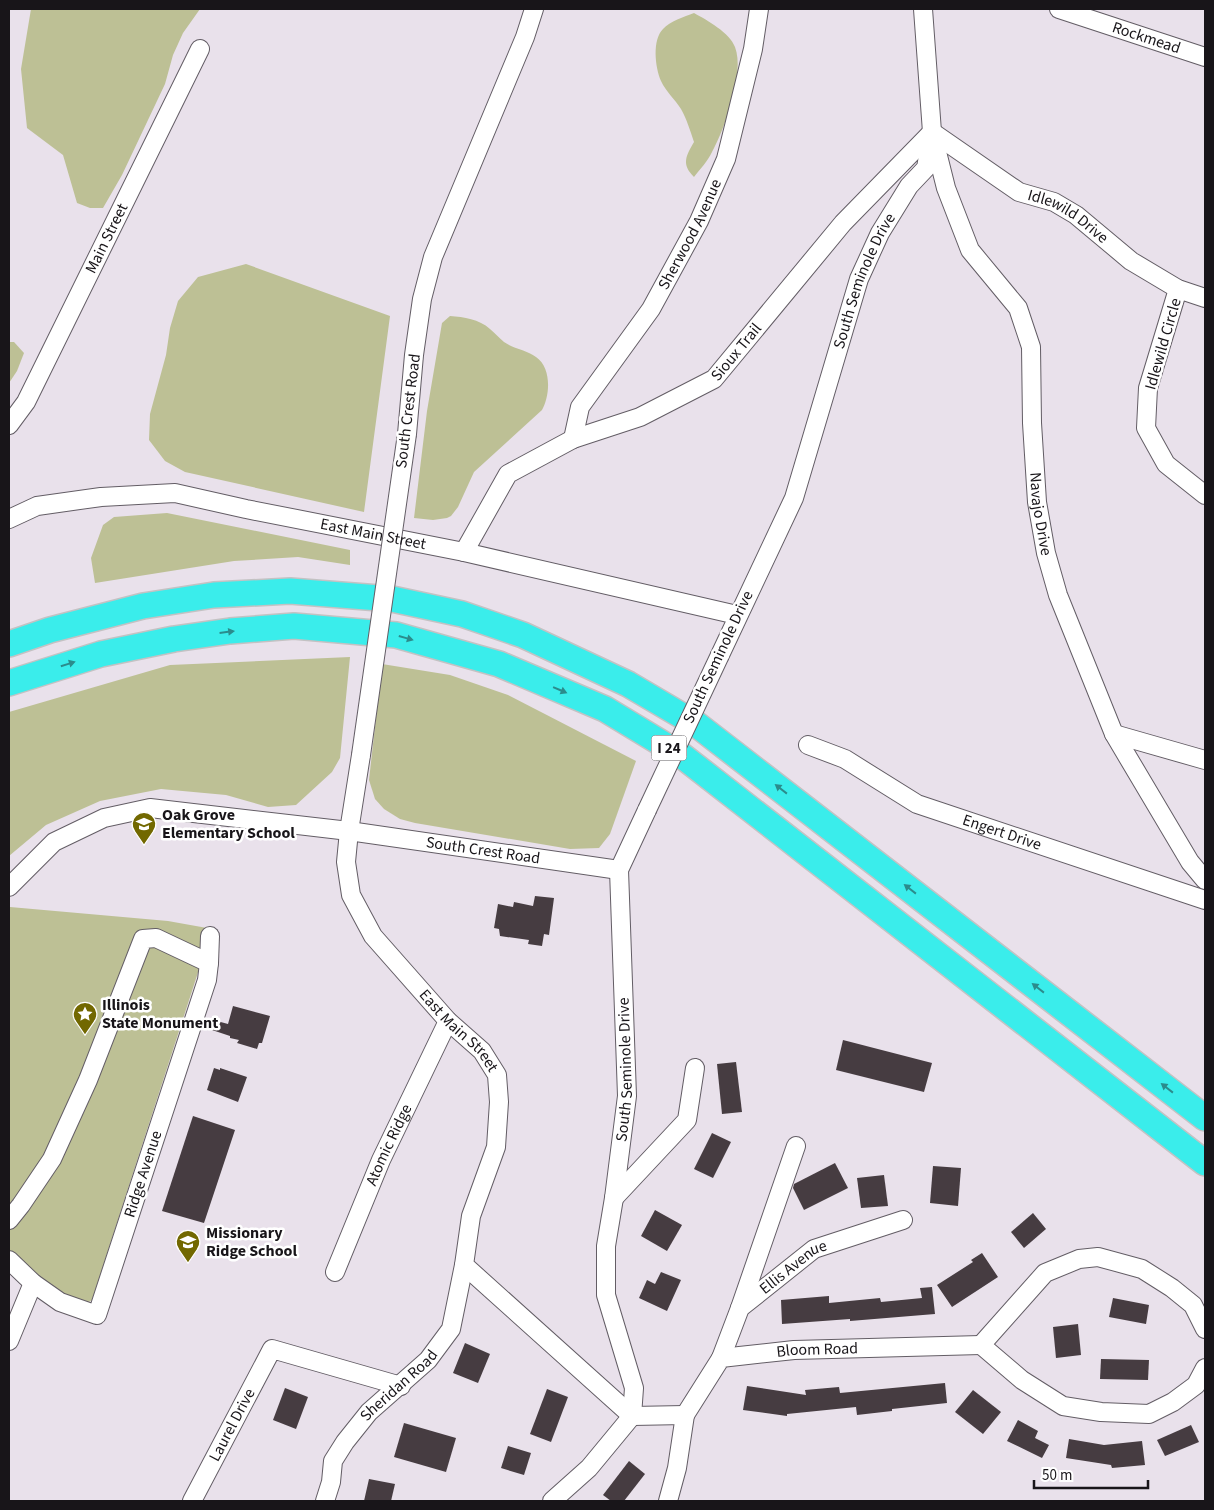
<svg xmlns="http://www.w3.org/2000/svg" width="1214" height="1510" viewBox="0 0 1214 1510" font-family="'Source Sans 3',sans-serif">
  <rect width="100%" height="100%" fill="#e9e1eb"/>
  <g fill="#bdc095">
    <polygon points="31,9 200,9 183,33 173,55 165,84 122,175 103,208 90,208 77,203 63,155 27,128 21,69"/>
    <path d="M694 13C707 20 730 33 735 47 745 73 725 128 712 152 708 161 700 169 694 177 681 164 686 156 694 142 690 130 687 120 681 109 675 99 666 92 661 81 655 67 652 40 663 29 670 21 684 17 694 13Z"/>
    <polygon points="246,264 390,316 364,512 185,472 165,461 149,440 150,414 166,355 170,328 178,301 198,277"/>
    <path d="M450 316C464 317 479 319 490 329 495 333 499 338 504 342 514 349 527 350 536 357 552 368 550 396 542 410L474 472 458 507 451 516 447 518 433 520 414 518 427 411 442 323Z"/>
    <polygon points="9,342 14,342 24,353 17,371 9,383"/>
    <polygon points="167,513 350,550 350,565 298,557 234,561 95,583 91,558 103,525 114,517"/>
    <polygon points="350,657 340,758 332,772 296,805 268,807 226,795 161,789 100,801 46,825 9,856 9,712 170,665"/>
    <polygon points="382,664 450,675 508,695 636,761 610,834 599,848 570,849 415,823 400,819 384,809 375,799 369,780"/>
    <path d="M10 907 168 921 207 928 203 957 92 1300 84 1305C55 1292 31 1273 9 1251Z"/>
  </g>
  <g fill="#463c41">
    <polygon points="535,896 554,898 549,935 544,934 542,946 528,944 529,940 500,936 499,929 494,928 498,904 513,907 514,902 533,906"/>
    <polygon points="233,1006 270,1016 262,1043 259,1043 257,1049 237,1043 239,1040 230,1038 230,1036 203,1027 206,1018 228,1024"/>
    <polygon points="843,1040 932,1063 924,1092 836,1070"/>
    <polygon points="736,1062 742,1112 722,1114 717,1064"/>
    <polygon points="214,1068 220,1070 220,1068 247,1077 238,1102 207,1090"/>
    <polygon points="193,1116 235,1130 204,1223 162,1211"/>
    <polygon points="712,1133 731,1142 713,1178 694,1169"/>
    <polygon points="835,1163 848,1188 804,1210 793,1188 794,1184"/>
    <polygon points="933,1166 961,1168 958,1206 930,1203"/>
    <polygon points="884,1175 888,1206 861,1208 857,1178"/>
    <polygon points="655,1210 682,1225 667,1251 641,1236"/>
    <polygon points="1033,1213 1046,1229 1024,1248 1011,1232"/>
    <polygon points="982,1253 998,1277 952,1307 937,1285 973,1262 971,1260"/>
    <polygon points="661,1272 681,1280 667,1311 639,1298 647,1280 655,1284"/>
    <polygon points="932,1287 935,1314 850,1321 850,1319 782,1324 781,1300 829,1296 829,1303 880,1298 881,1302 922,1298 920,1288"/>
    <polygon points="1113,1298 1149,1305 1146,1324 1109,1317"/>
    <polygon points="1078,1324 1081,1355 1056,1358 1053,1327"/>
    <polygon points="465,1343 490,1354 478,1383 453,1373"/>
    <polygon points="1101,1359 1149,1360 1148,1380 1100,1379"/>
    <polygon points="945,1383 947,1403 892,1409 892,1411 857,1415 856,1407 787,1414 787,1416 743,1410 747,1386 806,1395 805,1390 839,1387 840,1393"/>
    <polygon points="285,1388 308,1397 296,1429 273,1420"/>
    <polygon points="547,1389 568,1397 551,1442 530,1434"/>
    <polygon points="973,1390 1001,1412 983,1434 955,1412"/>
    <polygon points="1018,1420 1038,1431 1035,1438 1049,1445 1042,1458 1007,1441"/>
    <polygon points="404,1423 456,1438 446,1472 394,1457"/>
    <polygon points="1191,1425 1199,1442 1165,1456 1157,1440"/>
    <polygon points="1069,1439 1104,1445 1142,1441 1145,1465 1112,1468 1111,1465 1066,1458"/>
    <polygon points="508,1446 531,1453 524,1475 501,1468"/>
    <polygon points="629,1461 645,1474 624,1501 611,1501 603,1495"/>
    <polygon points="369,1479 395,1484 391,1501 364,1501"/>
  </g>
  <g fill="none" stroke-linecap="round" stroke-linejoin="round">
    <g stroke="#635d65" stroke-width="20">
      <g id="minor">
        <path id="s1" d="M1059 9 1205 57"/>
        <path id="s2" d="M932 132 946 188 970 250 1018 308 1031 347 1032 423 1037 502 1046 553 1058 595 1114 734 1190 862 1205 880"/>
        <path id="s3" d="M932 132 1019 192 1054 202 1076 215 1131 261 1178 289 1205 298"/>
        <polyline points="1178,289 1148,388 1146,428 1166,464 1205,495"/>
        <path id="s4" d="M9 425 26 402 200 49"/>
        <polyline points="407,434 414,355 422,299 433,257 525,37 534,9"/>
        <path id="s5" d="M573 439 580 407 651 309 699 221 726 159 753 49 759 9"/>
        <path id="s6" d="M9 519 37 506 101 497 175 493 246 509 464 552 737 615"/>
        <path id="s7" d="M464 552 508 474 573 439 640 417 714 379 843 223 932 132"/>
        <path id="s8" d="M720 655 794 498 859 279 880 233 909 186 926 168 932 132 923 9"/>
        <polyline points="1114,734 1205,760"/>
        <path id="s9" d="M808 745 845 759 917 804 1205 900"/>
        <path id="s10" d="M361 755 349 831 346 862 351 895 373 936 448 1021 482 1051 497 1075 499 1102 496 1147 471 1216 464 1265 632 1416"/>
        <path id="s11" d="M9 887 54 842 104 818 150 808 349 831 619 870"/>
        <polyline points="209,963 210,936"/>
        <polyline points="614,1198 687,1120 695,1068"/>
        <polyline points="9,1220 21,1205 52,1159 88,1080 143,939 156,938 209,963 207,980 97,1315 60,1302 33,1283 9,1260"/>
        <path id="s12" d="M335 1272 381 1160 448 1021"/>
        <polyline points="740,1308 796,1146"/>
        <polyline points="1205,1329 1193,1305 1172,1288 1142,1269 1098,1257 1079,1259 1045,1273 981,1345 1022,1380 1063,1406 1101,1412 1149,1414 1173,1402 1196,1385 1205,1368"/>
        <polyline points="9,1341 33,1283"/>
        <path id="s13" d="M721 1358 740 1308 814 1249 903 1220"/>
        <path id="s14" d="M685 1415 721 1358 794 1350 981 1345"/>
        <polyline points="632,1416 685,1415 677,1468 668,1501"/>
        <path id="s15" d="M192 1501 272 1349 401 1386"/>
        <path id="s16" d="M325 1501 331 1482 333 1461 345 1442 369 1412 428 1360 451 1329 464 1265"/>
        <path id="s17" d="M552 1501 589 1468 632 1416 634 1388 606 1295V1246L614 1198 627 1096 619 870 647 810"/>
      </g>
    </g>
    <g stroke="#c3c2c3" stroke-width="28">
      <g id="highway">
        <polyline points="9,644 50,630 143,606 214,595 290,591 392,599 462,614 523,635 628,684 696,724 1205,1118"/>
        <polyline points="9,683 101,654 174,639 230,631 294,626 396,635 499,664 605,709 681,755 1205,1163"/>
      </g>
    </g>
    <use href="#minor" stroke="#fff" stroke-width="18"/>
    <use href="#highway" stroke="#3aedeb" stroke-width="25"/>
    <g stroke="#635d65" stroke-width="20" stroke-linecap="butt">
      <g id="minor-bridge">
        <polyline points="361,755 407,434"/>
        <polyline points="647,810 720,655"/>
      </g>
    </g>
    <use href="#minor-bridge" stroke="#fff" stroke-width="18"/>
  </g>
  <defs><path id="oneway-solid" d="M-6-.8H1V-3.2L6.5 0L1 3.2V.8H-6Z" transform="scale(1.25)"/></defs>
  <g fill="#2b8c8c">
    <use href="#oneway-solid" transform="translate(227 632) rotate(-7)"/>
    <use href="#oneway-solid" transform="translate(406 638) rotate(16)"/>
    <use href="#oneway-solid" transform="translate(68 664) rotate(-17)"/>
    <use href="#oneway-solid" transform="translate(560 690) rotate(23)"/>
    <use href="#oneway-solid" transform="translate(781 789) rotate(-142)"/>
    <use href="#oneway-solid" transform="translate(910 889) rotate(-142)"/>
    <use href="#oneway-solid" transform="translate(1038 988) rotate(-142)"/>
    <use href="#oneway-solid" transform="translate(1167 1088) rotate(-142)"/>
  </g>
  <defs>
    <g id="school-pin" transform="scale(1.25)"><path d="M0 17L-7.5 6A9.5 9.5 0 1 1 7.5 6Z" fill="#726800" stroke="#fff"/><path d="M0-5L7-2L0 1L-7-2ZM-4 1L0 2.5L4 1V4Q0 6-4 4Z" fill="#fff"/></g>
    <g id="sight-pin" transform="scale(1.25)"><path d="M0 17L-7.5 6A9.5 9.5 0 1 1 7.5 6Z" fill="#726800" stroke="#fff"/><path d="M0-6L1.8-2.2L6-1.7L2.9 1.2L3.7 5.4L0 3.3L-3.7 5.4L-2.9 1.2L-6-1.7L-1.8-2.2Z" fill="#fff"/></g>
  </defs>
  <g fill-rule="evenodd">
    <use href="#school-pin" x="144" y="824"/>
    <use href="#sight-pin" x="85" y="1014"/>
    <use href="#school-pin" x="188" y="1242"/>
  </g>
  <g text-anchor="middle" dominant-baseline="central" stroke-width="5" stroke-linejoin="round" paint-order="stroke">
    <rect fill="#fff" stroke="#5d5b5e" stroke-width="1" x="651.5" y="735.5" width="35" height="25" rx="4"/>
    <g font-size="15" font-weight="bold" fill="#181519">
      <text x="669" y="748">I 24</text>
    </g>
    <g font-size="16" fill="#181519" stroke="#fff">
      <text stroke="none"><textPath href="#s1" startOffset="92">Rockmead</textPath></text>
      <text stroke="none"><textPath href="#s3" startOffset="161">Idlewild Drive</textPath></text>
      <text stroke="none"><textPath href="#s5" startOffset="238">Sherwood Avenue</textPath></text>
      <text stroke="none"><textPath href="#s4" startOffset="211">Main Street</textPath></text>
      <text stroke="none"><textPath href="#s8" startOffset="402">South Seminole Drive</textPath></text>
      <text transform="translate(1163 344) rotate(-74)">Idlewild Circle</text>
      <text stroke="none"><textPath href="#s7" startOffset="352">Sioux Trail</textPath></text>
      <text transform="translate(408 411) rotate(-83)">South Crest Road</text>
      <text stroke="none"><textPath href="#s2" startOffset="408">Navajo Drive</textPath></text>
      <text stroke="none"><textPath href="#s6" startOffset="372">East Main Street</textPath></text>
      <text transform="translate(718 657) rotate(-65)">South Seminole Drive</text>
      <text stroke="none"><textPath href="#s9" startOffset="214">Engert Drive</textPath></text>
      <text stroke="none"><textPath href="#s11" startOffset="502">South Crest Road</textPath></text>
      <text stroke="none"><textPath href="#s10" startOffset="316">East Main Street</textPath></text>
      <text stroke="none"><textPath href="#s17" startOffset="469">South Seminole Drive</textPath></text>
      <text stroke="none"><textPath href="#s12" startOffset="138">Atomic Ridge</textPath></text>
      <text transform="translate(143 1174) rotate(-72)">Ridge Avenue</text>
      <text stroke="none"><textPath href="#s13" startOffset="121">Ellis Avenue</textPath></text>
      <text stroke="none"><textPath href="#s14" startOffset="164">Bloom Road</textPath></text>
      <text stroke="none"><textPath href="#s16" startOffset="142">Sheridan Road</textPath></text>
      <text stroke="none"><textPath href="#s15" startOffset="86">Laurel Drive</textPath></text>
    </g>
    <g font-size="16" font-weight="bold" fill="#181519" stroke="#fff" text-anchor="start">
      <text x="162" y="815">Oak Grove<tspan x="162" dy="18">Elementary School</tspan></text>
      <text x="102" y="1005">Illinois<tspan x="102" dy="18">State Monument</tspan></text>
      <text x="206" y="1233">Missionary<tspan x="206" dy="18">Ridge School</tspan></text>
    </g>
  </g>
  <rect width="1214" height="1510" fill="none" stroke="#181519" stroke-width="20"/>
  <path d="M1034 1480v8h114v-8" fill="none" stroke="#181519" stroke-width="2.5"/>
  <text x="1042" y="1480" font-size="15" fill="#181519" stroke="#ffffff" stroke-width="4" paint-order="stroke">50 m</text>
</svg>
